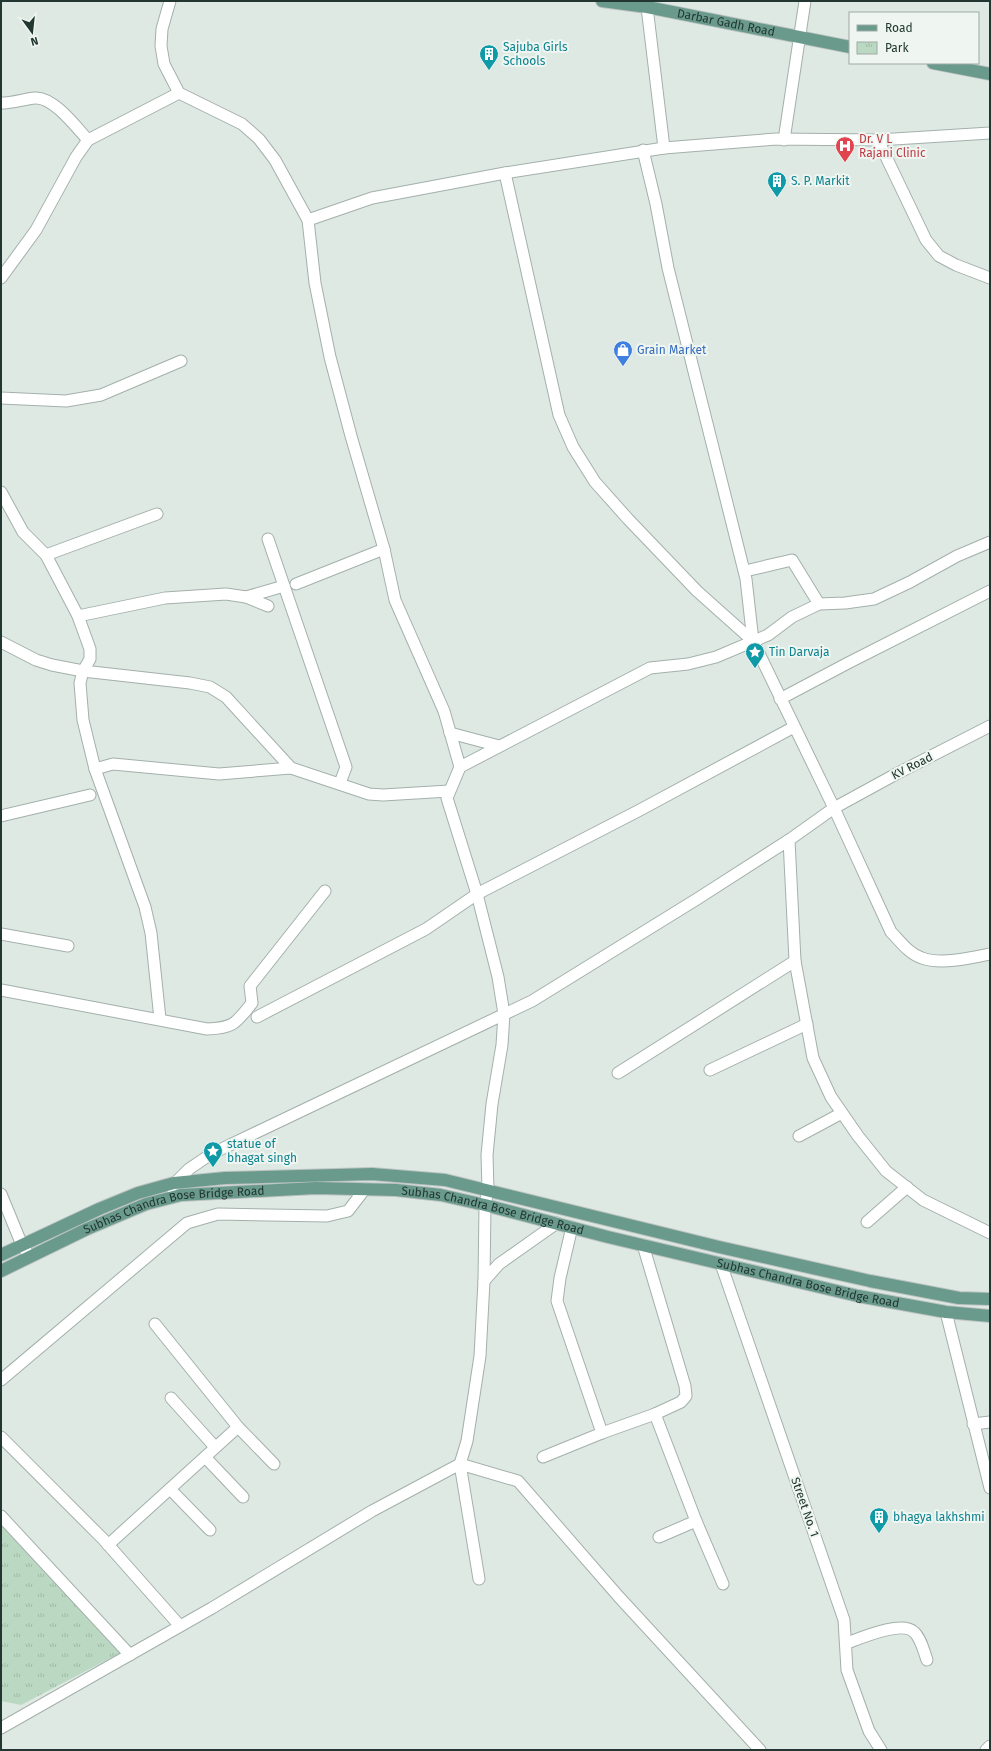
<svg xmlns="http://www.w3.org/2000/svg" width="991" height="1751" viewBox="0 0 991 1751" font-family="'Fira Sans',sans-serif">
  <defs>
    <pattern id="park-tufts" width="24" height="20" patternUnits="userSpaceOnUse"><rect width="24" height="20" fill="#bad8c2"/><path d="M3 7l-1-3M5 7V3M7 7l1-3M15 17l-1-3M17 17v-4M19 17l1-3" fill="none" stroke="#a0baa7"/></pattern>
  </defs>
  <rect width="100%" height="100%" fill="#dfe9e4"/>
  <polygon fill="url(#park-tufts)" points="1,1525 120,1653 21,1705 1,1701"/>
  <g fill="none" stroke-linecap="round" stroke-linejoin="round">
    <g stroke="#a3b0ab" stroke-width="13">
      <g id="street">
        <polyline points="170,1 162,29 161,46 164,64 179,93 242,124 259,139 275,160 308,220 315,283 330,357 351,436 384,549 395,600 444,711 460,767"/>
        <polyline points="647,7 664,148"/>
        <path d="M1 103C13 103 24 99 35 98 54 97 76 127 88 140"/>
        <polyline points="784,140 805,1"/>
        <polyline points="878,140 926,240 939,256 956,265 990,278"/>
        <path d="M643 150 656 204 668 268 746 579 753 641 834 808 891 932C900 941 909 954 922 958 941 965 971 958 990 954"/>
        <polyline points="308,220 372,198 505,173"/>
        <polyline points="1,278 36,230 76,157 88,140 179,93"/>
        <polyline points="1,398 66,401 101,395 181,361"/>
        <polyline points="1,492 23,532 46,555 78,616 90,649 90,659 83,671 80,683 83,720 95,769 145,907 151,933 160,1019"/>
        <polyline points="268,539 346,767 340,783"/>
        <polyline points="46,555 157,514"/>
        <polyline points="745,571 792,560 819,604"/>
        <polyline points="296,584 384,549"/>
        <polyline points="246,597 284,586"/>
        <polyline points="78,616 165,598 226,594 246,597 268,606"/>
        <polyline points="753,641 697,591 628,519 595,482 573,447 559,415 505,173 664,148 776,139 878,140 990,133"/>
        <polyline points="1,642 36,660 52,665 83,671 190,683 210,687 226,697 291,768 369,794 383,795 449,791"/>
        <polyline points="780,699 848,663 990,591"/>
        <polyline points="450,733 499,746"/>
        <polyline points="95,769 113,764 219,774 291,768"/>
        <polyline points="1,816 90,795"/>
        <polyline points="789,840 795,961 813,1058 831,1097 858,1136 886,1171 923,1200 990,1233"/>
        <polyline points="1,934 68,946"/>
        <path d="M1 990 207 1029C234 1028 236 1023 252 1003L250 986 325 891"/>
        <polyline points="257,1017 426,929 477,894 638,811 794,727"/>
        <polyline points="710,1070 807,1024"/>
        <polyline points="618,1073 795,961"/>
        <polyline points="799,1136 842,1113"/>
        <polyline points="171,1187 189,1169 211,1154 532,1001 697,899 789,840 834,808 898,773 990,726"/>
        <polyline points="1,1194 22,1245 30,1257"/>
        <polyline points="867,1222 907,1187"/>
        <polyline points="572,1227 560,1278 557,1301 602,1433"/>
        <polyline points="643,1245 685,1386 686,1396 681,1402 655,1414 696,1521 723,1584"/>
        <polyline points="721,1264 844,1620 847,1670 869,1731 881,1750"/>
        <polyline points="484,1281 499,1264 557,1223"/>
        <polyline points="946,1312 990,1488"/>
        <polyline points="155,1324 238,1427 274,1464"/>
        <polyline points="1,1380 187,1223 218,1214 327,1216 348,1211 365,1189"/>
        <polyline points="171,1398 215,1447"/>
        <polyline points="973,1424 990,1422"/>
        <polyline points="1,1437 103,1539 180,1626"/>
        <polyline points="205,1457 243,1497"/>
        <polyline points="543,1457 602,1433 655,1414"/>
        <polyline points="170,1489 210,1530"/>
        <polyline points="1,1516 130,1655"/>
        <polyline points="659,1537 696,1521"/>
        <polyline points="108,1545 238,1427"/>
        <polyline points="479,1579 460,1464 518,1481 619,1597 760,1750"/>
        <path d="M847 1643C861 1638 902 1620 914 1632 921 1638 924 1652 927 1660"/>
        <polyline points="1,1728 212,1608 372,1511 460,1464 467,1441 480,1356 484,1281 485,1205 488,1190 487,1155 492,1104 502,1045 504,1014 498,977 477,894 447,798 460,767 650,668 688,664 716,657 768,635 792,617 819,604 845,603 874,599 910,582 957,556 990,542"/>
        <polyline points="986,1750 990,1746"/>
      </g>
    </g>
    <g stroke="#bdc3c1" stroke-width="14">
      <g id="primary">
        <path id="s1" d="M602 1 647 7 850 47"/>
        <polyline points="933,63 990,74"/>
        <polyline points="1,1255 99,1209 138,1193 174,1183 225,1178 372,1174 445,1180 719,1247 870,1281 959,1298 990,1299"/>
        <path id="s2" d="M1 1271 87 1229 146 1204 181 1195 316 1188 396 1190 441 1195 485 1205 608 1237 858 1296 946 1312 990 1316"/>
      </g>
    </g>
    <use href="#street" stroke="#fff" stroke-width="11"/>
    <use href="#primary" stroke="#699a8c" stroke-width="12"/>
  </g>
  <defs>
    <g id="building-pin" transform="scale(1)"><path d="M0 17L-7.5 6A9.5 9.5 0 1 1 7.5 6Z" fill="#0f9aa8" stroke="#eff6f2"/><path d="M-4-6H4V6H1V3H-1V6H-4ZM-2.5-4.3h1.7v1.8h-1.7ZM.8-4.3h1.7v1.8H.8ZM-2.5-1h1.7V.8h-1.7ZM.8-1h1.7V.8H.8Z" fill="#fff"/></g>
    <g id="hospital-pin" transform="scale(1)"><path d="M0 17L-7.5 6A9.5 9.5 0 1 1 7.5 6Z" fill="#e0444e" stroke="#eff6f2"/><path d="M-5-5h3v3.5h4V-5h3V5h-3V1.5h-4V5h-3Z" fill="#fff"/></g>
    <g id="shop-pin" transform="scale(1)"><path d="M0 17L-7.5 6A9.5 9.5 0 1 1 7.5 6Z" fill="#3f7fe0" stroke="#eff6f2"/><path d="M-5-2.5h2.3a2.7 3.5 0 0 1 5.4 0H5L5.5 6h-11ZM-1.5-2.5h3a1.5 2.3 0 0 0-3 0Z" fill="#fff"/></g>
    <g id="sight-pin" transform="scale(1)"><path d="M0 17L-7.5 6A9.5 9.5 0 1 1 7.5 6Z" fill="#0f9aa8" stroke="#eff6f2"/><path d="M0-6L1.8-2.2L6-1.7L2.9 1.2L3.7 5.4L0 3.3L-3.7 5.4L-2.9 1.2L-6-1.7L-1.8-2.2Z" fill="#fff"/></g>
  </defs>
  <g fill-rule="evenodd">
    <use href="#building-pin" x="489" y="54"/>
    <use href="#hospital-pin" x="845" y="146"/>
    <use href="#building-pin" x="777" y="181"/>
    <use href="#shop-pin" x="623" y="350"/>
    <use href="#sight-pin" x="755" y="652"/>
    <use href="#sight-pin" x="213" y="1151"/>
    <use href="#building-pin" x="879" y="1517"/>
  </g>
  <g text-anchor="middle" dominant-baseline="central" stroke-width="4" stroke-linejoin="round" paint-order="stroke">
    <g font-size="12" fill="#223731" stroke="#eff6f2">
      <text stroke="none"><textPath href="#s1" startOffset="126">Darbar Gadh Road</textPath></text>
      <text transform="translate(912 766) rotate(-27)">KV Road</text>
      <text stroke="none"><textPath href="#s2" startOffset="510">Subhas Chandra Bose Bridge Road</textPath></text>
      <text stroke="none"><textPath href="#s2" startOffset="186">Subhas Chandra Bose Bridge Road</textPath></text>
      <text stroke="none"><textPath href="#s2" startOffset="834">Subhas Chandra Bose Bridge Road</textPath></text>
      <text transform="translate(805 1507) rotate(71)">Street No. 1</text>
    </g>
    <g font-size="12" fill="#0d838f" stroke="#eff6f2" text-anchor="start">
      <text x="503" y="47">Sajuba Girls<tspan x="503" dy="14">Schools</tspan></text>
      <text x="791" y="181">S. P. Markit</text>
      <text x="769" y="652">Tin Darvaja</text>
      <text x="227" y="1144">statue of<tspan x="227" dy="14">bhagat singh</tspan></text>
      <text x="893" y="1517">bhagya lakhshmi</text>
    </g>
    <g font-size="12" fill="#be3a42" stroke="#eff6f2" text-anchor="start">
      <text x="859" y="139">Dr. V L<tspan x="859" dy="14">Rajani Clinic</tspan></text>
    </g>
    <g font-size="12" fill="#366cbe" stroke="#eff6f2" text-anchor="start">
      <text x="637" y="350">Grain Market</text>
    </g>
  </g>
  <rect width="991" height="1751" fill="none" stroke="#223731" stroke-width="4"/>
  <rect x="849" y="12" width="130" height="52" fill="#eff6f2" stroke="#9daaa5"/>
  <rect x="857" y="25" width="20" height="6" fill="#699a8c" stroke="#9daaa5"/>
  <text x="885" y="32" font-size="12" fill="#223731">Road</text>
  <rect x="857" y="42" width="20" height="12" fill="url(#park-tufts)" stroke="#9daaa5"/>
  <text x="885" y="52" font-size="12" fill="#223731">Park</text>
  <g transform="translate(32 32) rotate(165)" stroke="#eff6f2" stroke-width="3" paint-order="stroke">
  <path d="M0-3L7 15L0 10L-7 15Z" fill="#223731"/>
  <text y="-6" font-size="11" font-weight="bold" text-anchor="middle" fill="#223731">N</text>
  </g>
</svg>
